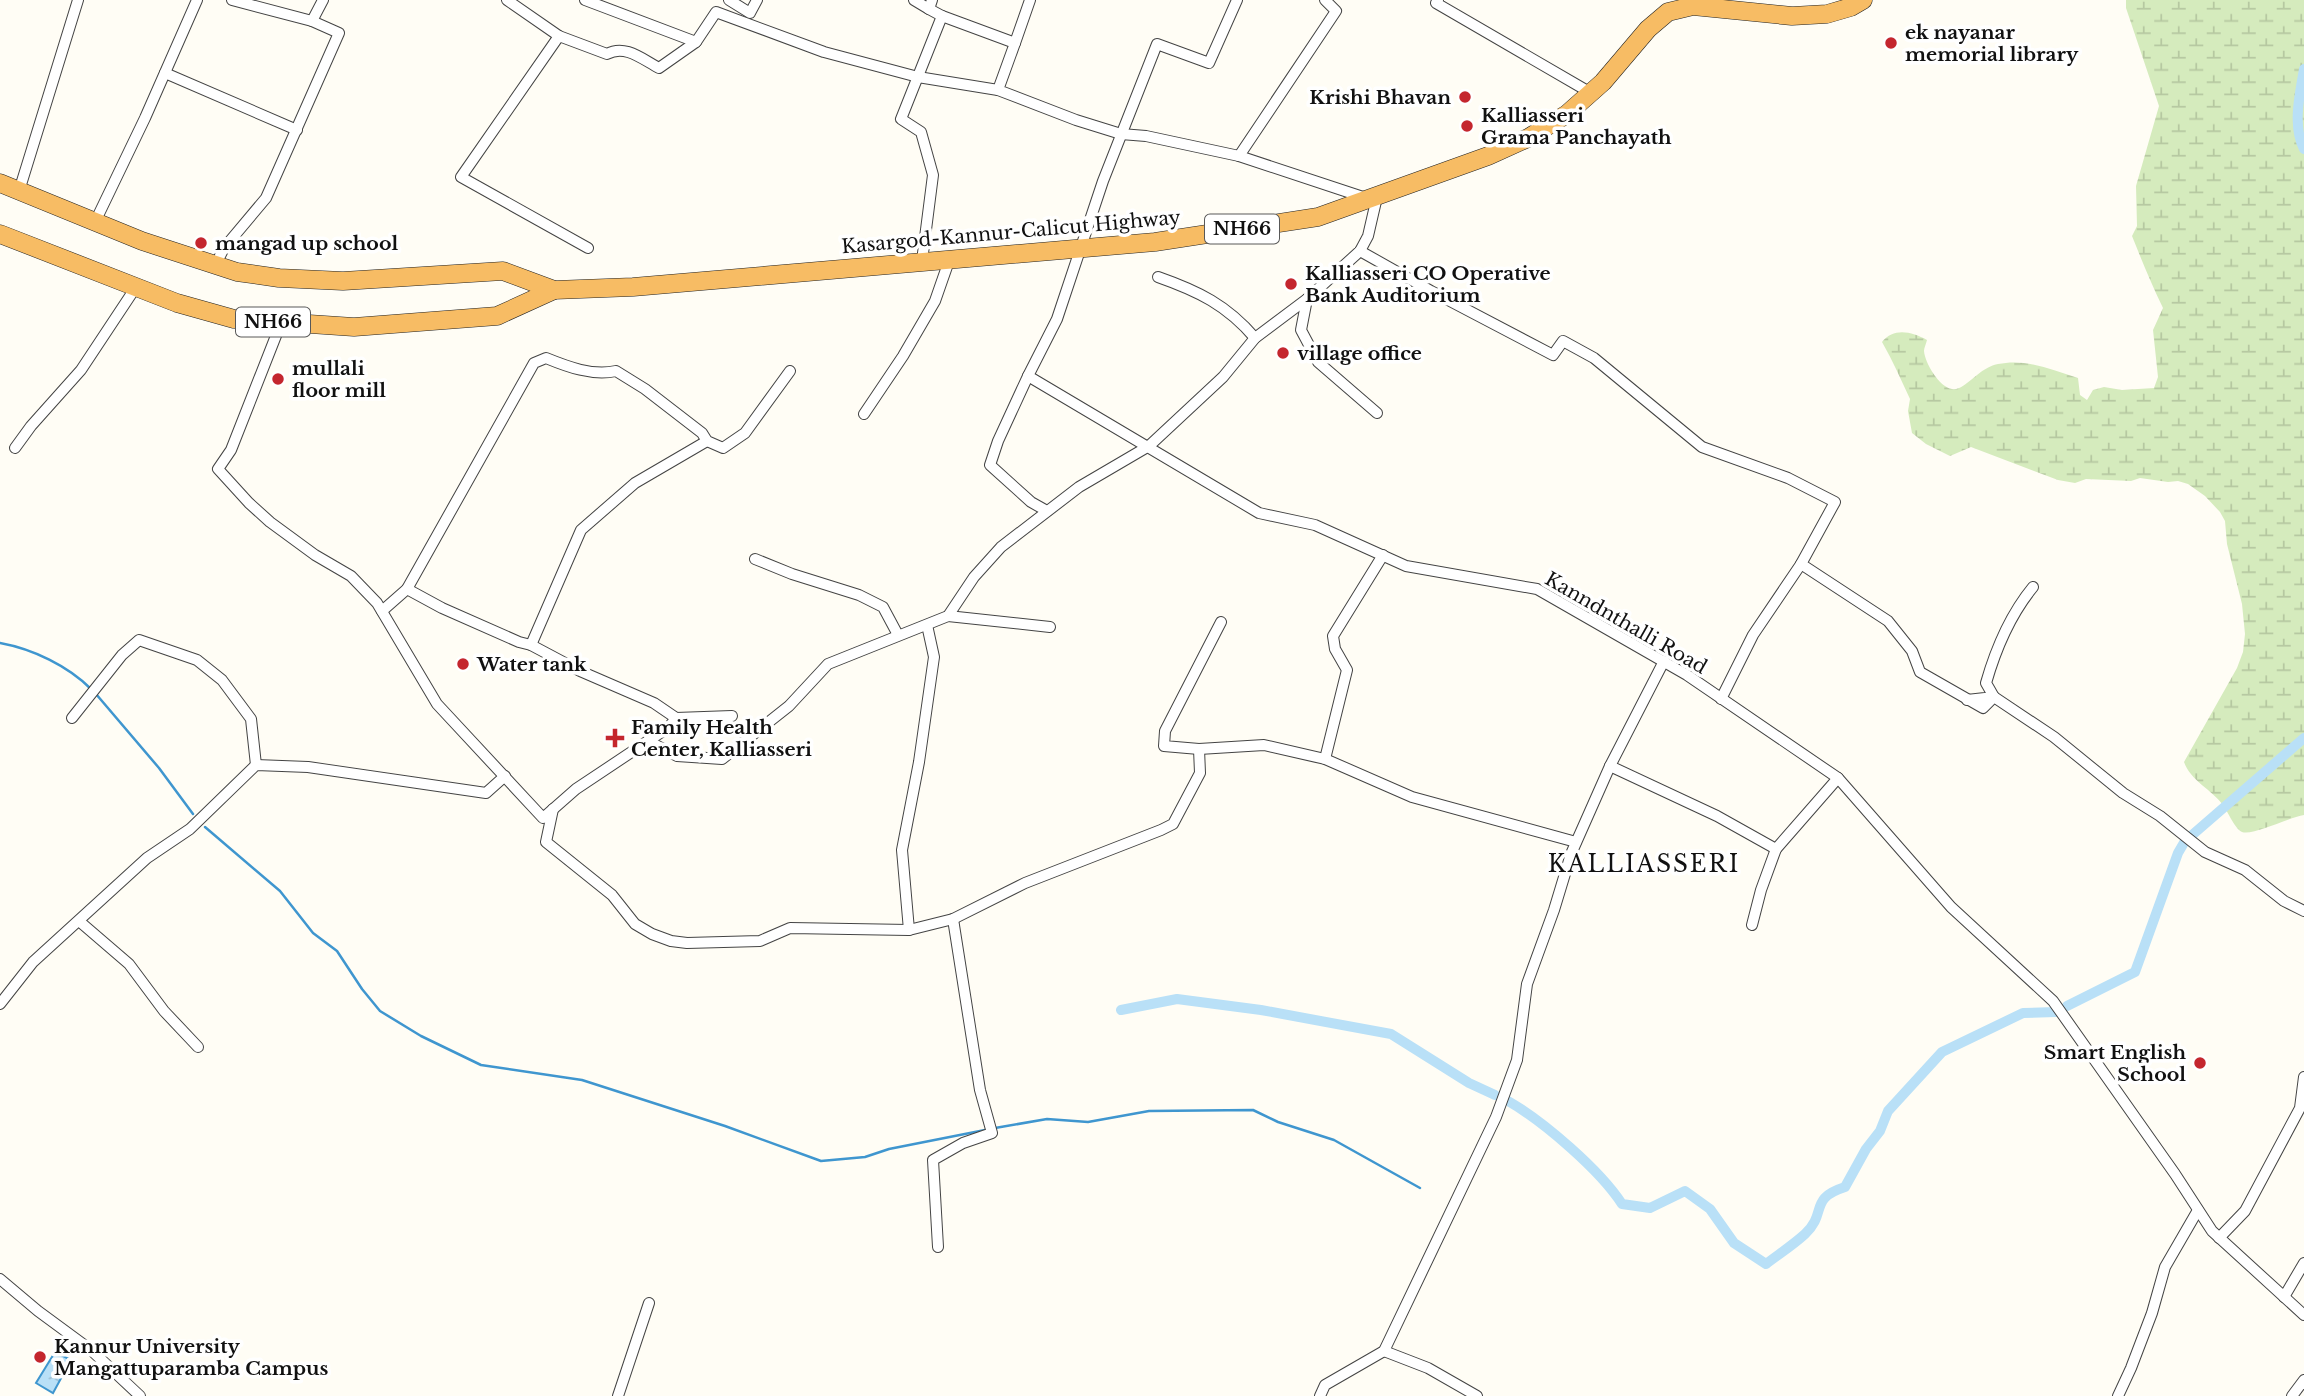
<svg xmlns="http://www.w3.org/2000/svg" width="2304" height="1396" viewBox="0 0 2304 1396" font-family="'Libre Baskerville',serif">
  <defs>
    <pattern id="wetland-marsh" width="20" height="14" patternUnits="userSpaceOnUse" patternTransform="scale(1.75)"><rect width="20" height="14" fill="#d5ebbd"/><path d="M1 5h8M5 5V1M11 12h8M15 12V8" fill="none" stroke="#b6c8a1"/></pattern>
    <pattern id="water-ripples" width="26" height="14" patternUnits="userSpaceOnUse" patternTransform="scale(1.75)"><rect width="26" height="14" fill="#b9e0f7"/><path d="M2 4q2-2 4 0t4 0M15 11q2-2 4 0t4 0" fill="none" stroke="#9ebfd3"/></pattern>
  </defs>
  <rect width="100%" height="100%" fill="#fffdf5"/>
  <path fill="url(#wetland-marsh)" d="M2126 0H2304V815C2290 817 2253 836 2242 832 2235 829 2228 812 2223 805 2211 789 2191 781 2184 762L2237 668 2243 652 2245 634 2242 604 2227 544 2225 521 2220 512 2205 496 2188 484 2178 481 2168 482 2140 478 2131 481 2086 479 2075 483 2058 480 1971 447 1950 456 1926 444 1912 433 1908 411 1910 399C1901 380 1893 361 1882 342 1894 327 1912 332 1927 340 1926 344 1924 348 1924 351 1925 363 1939 387 1952 389 1964 392 1979 367 1998 364 2026 358 2052 370 2078 378L2080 395 2087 400 2093 390 2104 387 2122 390 2154 388 2158 377 2153 330 2163 308C2151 283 2142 261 2132 236L2137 226 2136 186 2159 106 2126 8Z"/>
  <polygon fill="url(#water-ripples)" stroke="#3f96cf" stroke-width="2" points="55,1352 71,1360 53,1393 36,1383"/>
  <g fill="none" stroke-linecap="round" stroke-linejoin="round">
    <g stroke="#3f96cf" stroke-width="2.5">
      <path d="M0 643C33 649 68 666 91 689"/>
      <polyline points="96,694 159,768 193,814"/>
      <polyline points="205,827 280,891 313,933 337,951 362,989 380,1011 421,1036 481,1065 582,1080 725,1126 821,1161 865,1157 889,1149 985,1130"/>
      <polyline points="2194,833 2206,825"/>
      <polyline points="995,1128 1047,1119 1088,1122 1149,1111 1253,1110 1278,1122 1334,1140 1420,1188"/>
    </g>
    <g stroke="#b9e0f7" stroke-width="10">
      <path d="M2304 69C2300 94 2292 125 2304 149"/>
      <polyline points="2191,836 2304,738"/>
      <polyline points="2067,1006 2135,972 2178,853 2185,841"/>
      <polyline points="1121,1010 1177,999 1261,1010 1391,1034 1469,1083 1495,1095"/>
      <path d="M1508 1101C1543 1121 1600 1170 1622 1204L1650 1208 1685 1191 1710 1209 1734 1243 1766 1264C1779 1254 1793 1245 1805 1234 1828 1212 1808 1199 1845 1187L1866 1149 1880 1131 1888 1111 1942 1052 2023 1013 2056 1012"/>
    </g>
    <g stroke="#444" stroke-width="12">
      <g id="minor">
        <polyline points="232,0 312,21"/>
        <polyline points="507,0 559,36"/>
        <polyline points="585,0 696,42 716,12 824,52 918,77 998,90"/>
        <polyline points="729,0 750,13 757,0"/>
        <polyline points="914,0 929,9"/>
        <polyline points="1237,0 1209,63 1157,44 1103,181 1057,319 1028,376 1259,513 1315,525 1406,566 1537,589 1687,675 1838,778"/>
        <polyline points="1438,0 1436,3 1591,93"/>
        <polyline points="942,16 1015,43 998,90 1076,120 1121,134 1146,136 1239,156 1366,198"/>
        <polyline points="1015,43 1030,0"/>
        <polyline points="165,73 297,130"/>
        <polyline points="1239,156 1336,11 1325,0"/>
        <polyline points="19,191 78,0"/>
        <polyline points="95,222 145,118 197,0"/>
        <path d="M588 248 461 177 559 36 607 54C625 44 642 59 659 68L696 42"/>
        <polyline points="1360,251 1431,291 1553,355 1563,341 1594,358 1702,447 1788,478 1835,502 1801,564 1888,621 1912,651 1920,672 1983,708 1994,697 2054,737 2123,793 2160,816 2205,852 2245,870 2284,901 2304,911"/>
        <polyline points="922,261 933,175 921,132 901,119 942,16 929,9 932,0"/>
        <polyline points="215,266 224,248 266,198 339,33 312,21 323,0"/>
        <path d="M1158 277C1198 291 1227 305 1255 338"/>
        <polyline points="1307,299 1301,330 1318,362 1377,413"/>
        <polyline points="281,323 231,450 218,469 249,503 270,522 315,555 351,576 377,603 437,704 543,818 576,789 648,741 677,756 722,759 789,706 828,664 948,616 974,577 1001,547 1079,487 1149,446 1223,377 1255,338 1307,299 1360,251 1368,236 1377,197"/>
        <polyline points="1028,376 998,441 990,465 1031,502 1047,511"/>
        <polyline points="864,414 903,356 935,301 950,258"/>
        <polyline points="15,448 31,426 81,370 136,287"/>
        <polyline points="755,559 792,574 859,595 883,607 898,635"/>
        <polyline points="407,589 442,608 519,642 531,645 580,671 654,703 676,718 732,716"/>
        <path d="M382 611 407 589 534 363 546 358C568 367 592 376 616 371L645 389 702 433 707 441 723 448 745 433 790 371"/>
        <polyline points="948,616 1050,627"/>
        <polyline points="1221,622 1165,731 1164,746 1199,749 1264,745 1325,759 1412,797 1576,842"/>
        <polyline points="531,645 581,530 635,483 707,441"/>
        <polyline points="1721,699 1753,635 1801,564"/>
        <path d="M1967 700 1994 697 1986 683C1996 648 2010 615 2033 587"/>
        <polyline points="72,718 122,655 139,640 197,660 222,680 251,719 256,765"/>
        <polyline points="648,741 669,727 676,718"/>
        <polyline points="1325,759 1347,670 1335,649 1333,636 1383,555"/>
        <polyline points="1610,766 1664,661"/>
        <polyline points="553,809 546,842 612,895 635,924 652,934 671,941 687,943 760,941 790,928 909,930 953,919 1025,883 1161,830 1173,824 1200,773 1199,749"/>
        <polyline points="79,921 129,964 164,1011 198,1047"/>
        <polyline points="1752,925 1761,890 1776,849"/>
        <polyline points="909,930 902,850 919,762 934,657 927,625"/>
        <polyline points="0,1004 33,962 147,858 190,829 256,765 308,767 486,793 505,776"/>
        <polyline points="2219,1238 2245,1211 2300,1108 2304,1077"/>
        <polyline points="938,1247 933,1160 963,1143 992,1133 980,1090 953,919"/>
        <polyline points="0,1279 38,1311 91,1350 140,1396"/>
        <polyline points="2284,1297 2304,1263"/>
        <polyline points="1384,1351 1428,1368 1477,1396"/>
        <polyline points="618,1396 649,1303"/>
        <polyline points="1320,1396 1325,1385 1384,1351 1496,1117 1517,1060 1527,984 1554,910 1571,854 1610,766 1717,816 1776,849 1838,778 1951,907 2053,1001 2175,1174 2212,1231 2304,1315"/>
        <polyline points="2118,1396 2131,1368 2152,1313 2165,1267 2198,1210"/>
        <polyline points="2292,1396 2304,1380"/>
      </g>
    </g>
    <g stroke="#222" stroke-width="19">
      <g id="trunk">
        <polyline points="0,183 142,241 237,272 279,278 343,281 503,271 554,290 633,287 1155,242 1318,217 1488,156 1528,138 1567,114 1603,82 1648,29 1668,12 1693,6 1792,16 1827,14 1851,7 1863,0"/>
        <polyline points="0,234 177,303 234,319 354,327 497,316 554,290"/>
      </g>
    </g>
    <use href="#minor" stroke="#fff" stroke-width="10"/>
    <use href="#trunk" stroke="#f7bc64" stroke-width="18"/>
  </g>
  <g fill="#c4262e" stroke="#fff" stroke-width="2.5">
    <circle cx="1891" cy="43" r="7"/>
    <circle cx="1465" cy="97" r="7"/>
    <circle cx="1467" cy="126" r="7"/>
    <circle cx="201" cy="243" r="7"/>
    <circle cx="1291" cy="284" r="7"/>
    <circle cx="1283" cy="353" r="7"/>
    <circle cx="278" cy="379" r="7"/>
    <circle cx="463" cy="664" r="7"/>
    <path d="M611.5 727.5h7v7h7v7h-7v7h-7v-7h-7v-7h7z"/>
    <circle cx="2200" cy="1063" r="7"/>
    <circle cx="40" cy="1357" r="7"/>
  </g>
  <g text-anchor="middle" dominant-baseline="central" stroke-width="7" stroke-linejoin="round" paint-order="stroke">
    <g fill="#fff" stroke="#585858" stroke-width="2">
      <rect x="1205" y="214.5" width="74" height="29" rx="5"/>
      <rect x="236" y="307.5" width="74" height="29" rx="5"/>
    </g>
    <g font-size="18" font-weight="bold" fill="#111">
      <text x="1242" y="229">NH66</text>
      <text x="273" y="322">NH66</text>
    </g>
    <g font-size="19" font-weight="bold" fill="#111" stroke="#fff" text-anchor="start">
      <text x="1905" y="32">ek nayanar<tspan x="1905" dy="22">memorial library</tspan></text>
      <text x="1451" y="97" text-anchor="end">Krishi Bhavan</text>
      <text x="1481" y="115">Kalliasseri<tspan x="1481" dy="22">Grama Panchayath</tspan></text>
      <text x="215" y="243">mangad up school</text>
      <text x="1305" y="273">Kalliasseri CO Operative<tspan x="1305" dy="22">Bank Auditorium</tspan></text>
      <text x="1297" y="353">village office</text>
      <text x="292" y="368">mullali<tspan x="292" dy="22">floor mill</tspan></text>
      <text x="477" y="664">Water tank</text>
      <text x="631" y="727">Family Health<tspan x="631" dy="22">Center, Kalliasseri</tspan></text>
      <text x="2186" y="1052" text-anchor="end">Smart English<tspan x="2186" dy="22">School</tspan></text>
      <text x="54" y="1346">Kannur University<tspan x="54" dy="22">Mangattuparamba Campus</tspan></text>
    </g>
    <g font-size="19" fill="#111" stroke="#fff">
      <text transform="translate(1011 232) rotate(-5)">Kasargod-Kannur-Calicut Highway</text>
      <text transform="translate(1626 623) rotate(30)">Kanndnthalli Road</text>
    </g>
    <g font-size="23" letter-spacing="2" fill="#111" stroke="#fff">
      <text x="1644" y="864">KALLIASSERI</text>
    </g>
  </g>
</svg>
